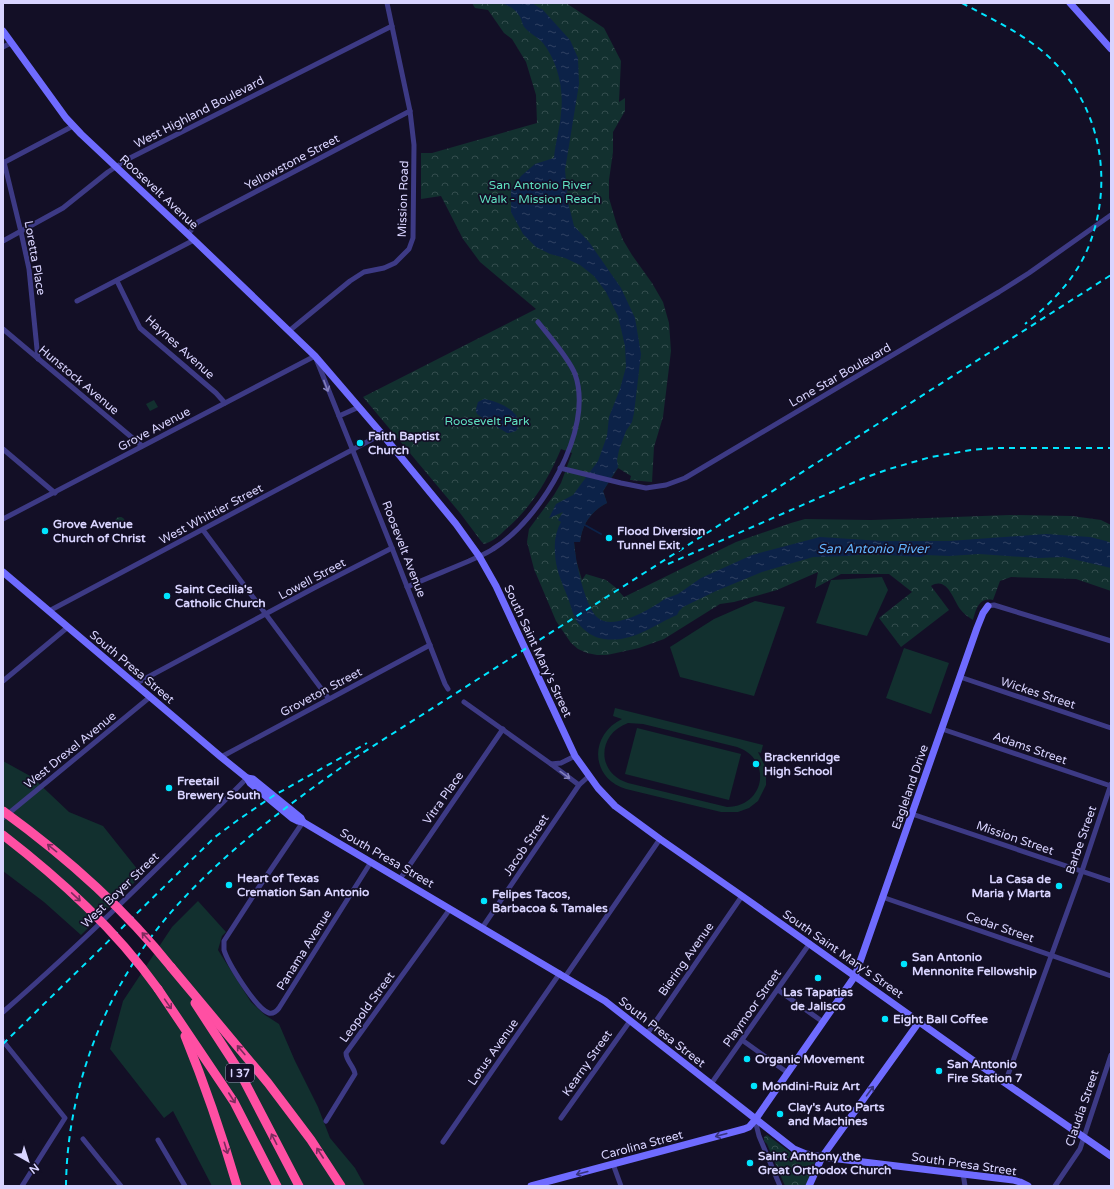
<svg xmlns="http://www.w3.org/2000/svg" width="1114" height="1189" viewBox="0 0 1114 1189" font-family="'Varela Round',sans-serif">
  <defs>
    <pattern id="forest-crowns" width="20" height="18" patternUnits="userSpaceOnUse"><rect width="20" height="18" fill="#12302f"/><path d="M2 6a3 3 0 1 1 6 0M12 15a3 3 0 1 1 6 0" fill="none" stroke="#344d4e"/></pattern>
    <pattern id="water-ripples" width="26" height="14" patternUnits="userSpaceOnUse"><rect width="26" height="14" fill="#0c2248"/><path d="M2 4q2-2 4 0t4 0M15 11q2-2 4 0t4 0" fill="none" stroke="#2f4163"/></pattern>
  </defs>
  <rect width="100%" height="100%" fill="#130f26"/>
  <g fill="#12302f" fill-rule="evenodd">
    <polygon points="154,400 158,407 150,411 146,404"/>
    <polygon points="882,577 888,590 867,636 816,623 831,580"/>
    <polygon points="755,601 785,607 754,696 680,677 670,647 714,619"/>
    <polygon points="904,648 949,663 931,714 886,698"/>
    <path d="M615 708 763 745 761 753 758 752 766 768V785L758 801 749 808 738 812H721L626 789C590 778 589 735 622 719L613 716ZM628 723 643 724 737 747C773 759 765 807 727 807L628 783C596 773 597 734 628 723Z"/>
    <polygon points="637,728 741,754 729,800 625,774"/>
    <polygon points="3,761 32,777 69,812 103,826 142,875 81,935 44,902 3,871"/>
    <polygon points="198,901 226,932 222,936 218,950 251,1002 265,1015 279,1024 295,1061 318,1107 330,1138 355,1168 365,1186 212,1186 173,1111 164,1118 110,1049 123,1001 172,927"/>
  </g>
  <g fill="url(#forest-crowns)">
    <path d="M472 3H566L604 28 621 61 619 102 625 98V111L613 132V152L609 180V198L616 222 623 240 632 255 652 283 663 302 669 323 671 351 663 417 654 447 652 482 630 480 631 476 618 468 603 491 607 503C591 511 582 524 580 542H574L576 560 582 580 586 574 606 580 615 587 624 597 736 542 791 523 805 519 871 520 1010 515 1072 516 1101 520 1111 525V591L1076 579 1011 577 1000 581 993 600C979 597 976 609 973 620 968 617 963 613 960 609 953 599 947 576 931 586L949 610 901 647 879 618 912 592 889 574H841L815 588 818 572 777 590 734 602 720 604 664 639 639 648 607 655H597L587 653 578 649 571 643 556 621 534 569 527 542 529 529 554 495 561 483 572 453 561 449C548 480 531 508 505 530 499 536 492 542 484 544L481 541 460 513 363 397 536 309 480 262 463 239 441 196 421 199V153H432L537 123 536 95 526 62 512 39 504 33 488 10 475 8Z"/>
    <circle cx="120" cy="522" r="5"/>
    <polygon points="767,1135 798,1158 815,1162 806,1186 785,1186 767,1144 764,1141 764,1137"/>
  </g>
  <g fill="url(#water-ripples)">
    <path d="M501 3H532L543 10 570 40 578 58 579 84 565 170 568 202 574 226 589 242 621 288 635 318 641 354 634 413 632 422 626 431 619 450 617 460 618 467 603 491 607 503C591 511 582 524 580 542H574C575 559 585 608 598 618 614 631 653 608 666 598L670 597 678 594 701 578 752 555 820 537 882 541H949L1046 534 1090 537 1106 541 1111 543V568L1064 557 1038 558 979 554 949 556 926 555 921 557 868 554 847 556 813 557 762 572 716 591 683 607 679 611 677 615C653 625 633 643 604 639 594 638 584 631 578 623 573 616 571 606 568 598 562 583 555 568 555 552 554 541 556 531 561 522L558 520 563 512 549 518 556 504 573 495 598 461 607 436 609 417 620 389 626 367 625 346 618 316 606 292 594 276 580 265 565 258 550 254 536 247 523 234 511 212V191L521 176 535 164 554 158C555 143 560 128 561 113 564 90 558 62 543 43 538 37 530 34 525 28 523 26 522 22 521 19 517 10 510 6 501 3Z"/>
    <path d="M484 399C498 401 527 413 516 431L509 433H507L478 415 476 412V409L478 402Z"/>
  </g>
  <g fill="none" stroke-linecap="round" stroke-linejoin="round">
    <polyline stroke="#0c2248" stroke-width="2" points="583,524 601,534"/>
    <g stroke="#3d3a85" stroke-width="5">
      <polyline points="3,47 11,43"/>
      <polyline points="4,162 21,232 29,269 38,359"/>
      <polyline points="3,163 73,126"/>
      <polyline points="188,234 198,222 410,111"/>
      <polyline points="3,241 63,208 108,172 128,159 392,26"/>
      <polyline points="117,281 140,328 216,393 225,403"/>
      <polyline points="77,301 194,240"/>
      <polyline points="3,329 142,446"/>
      <polyline points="289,331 350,281 364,272 384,268 395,263 409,249 413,238 414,145 410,111 387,3"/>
      <polyline points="359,407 339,416 392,548 445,684 448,689"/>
      <polyline points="3,449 55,493"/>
      <polyline points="560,468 621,483 646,488 666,485 685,478 999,292 1029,273 1111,215"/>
      <polyline points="3,519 315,356 339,416"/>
      <polyline points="203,530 329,699"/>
      <path d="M407 587C427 578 448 570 469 561 477 557 486 554 493 549 540 520 595 430 575 374 569 358 549 336 538 322"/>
      <polyline points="988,606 994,605 1111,641"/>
      <polyline points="49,611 382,434"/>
      <polyline points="960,677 1111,728"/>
      <polyline points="3,681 68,627"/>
      <polyline points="135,684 314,588 392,548"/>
      <polyline points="464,702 551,764 561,763 575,756"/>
      <polyline points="942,729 1111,786"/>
      <polyline points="221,757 430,645"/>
      <polyline points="551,764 579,785"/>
      <polyline points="912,814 1111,881"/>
      <polyline points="3,818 150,697"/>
      <path d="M303 822 259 887 224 941C224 944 224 947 224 950 228 963 256 1009 269 1013 273 1014 277 1011 279 1008L371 862"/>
      <polyline points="400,879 503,729"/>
      <polyline points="882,897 1111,976"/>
      <polyline points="482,928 579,785 589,776"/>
      <polyline points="565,977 660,839"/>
      <polyline points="778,990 823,1022"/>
      <path d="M3 1012C88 938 168 858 247 778"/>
      <polyline points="647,1034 742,896"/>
      <polyline points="742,1040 788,1073"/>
      <polyline points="3,1041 65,1118 22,1186"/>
      <polyline points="1005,1083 1082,871 1111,784"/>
      <polyline points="711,1084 810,943"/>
      <polyline points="561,1118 630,1021"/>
      <polyline points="755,1120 759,1136 780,1186"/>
      <path d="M326 1121 355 1074C354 1066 346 1061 346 1053L450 909"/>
      <polyline points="83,1139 121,1186"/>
      <polyline points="158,1140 185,1186"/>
      <polyline points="443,1142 560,973"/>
      <polyline points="613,1164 621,1186"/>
      <polyline points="963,1173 965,1186"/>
      <polyline points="1055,1186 1080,1149 1111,1055"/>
    </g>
    <g stroke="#6f6bff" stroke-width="7">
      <polyline points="1070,3 1111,49"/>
      <polyline points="3,31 66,118 81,134 194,240 315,356 382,434 456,524 479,556 496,586 575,756 598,788 615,806 660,839 742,896 1005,1083 1111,1156"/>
      <polyline points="3,572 221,757 247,778 253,779 301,818 303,822"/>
      <polyline points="247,778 250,783 292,818 298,821 303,822 605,1001 794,1149 806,1154 822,1157 1013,1180 1020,1182 1028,1186"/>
      <polyline points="531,1186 744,1129 749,1127 755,1120 855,976 977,628 983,613 988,606"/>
      <polyline points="809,1186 822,1157 919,1022"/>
    </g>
    <g stroke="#ff4fa3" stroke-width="9">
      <polyline points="171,967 268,1083 311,1140 341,1186"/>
      <polyline points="158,989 234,1102 277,1186"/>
      <polyline points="195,1003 238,1069 299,1186"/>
      <path d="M185 1036C205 1085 222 1135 237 1186"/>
    </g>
    <g stroke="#00e5ff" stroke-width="2" stroke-dasharray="6 5" stroke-linecap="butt">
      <path d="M962 3C993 20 1027 35 1052 60 1102 109 1114 184 1088 248 1075 279 1051 304 1025 324"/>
      <polyline points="668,564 864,478 889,469 931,457 971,450 995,448 1111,448"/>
      <polyline points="3,1044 215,837 238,820 273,796 367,743"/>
      <path d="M66 1186C67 1081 111 975 183 899 234 844 295 800 356 757L1111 275"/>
    </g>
    <g stroke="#ff4fa3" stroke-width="9">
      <path d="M3 811C65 856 123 907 171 967"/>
      <path d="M3 835C61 880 115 929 158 989"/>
    </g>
  </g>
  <defs><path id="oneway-shaft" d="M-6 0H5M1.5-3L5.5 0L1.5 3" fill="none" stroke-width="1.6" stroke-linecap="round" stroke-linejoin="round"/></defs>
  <g stroke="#837fbc">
    <use href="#oneway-shaft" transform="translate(326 386) rotate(69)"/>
    <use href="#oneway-shaft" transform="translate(565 775) rotate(36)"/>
  </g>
  <g stroke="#7d2c5e">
    <use href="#oneway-shaft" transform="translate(52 848) rotate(-141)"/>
    <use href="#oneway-shaft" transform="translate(76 897) rotate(43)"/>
    <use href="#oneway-shaft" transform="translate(146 937) rotate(-132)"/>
    <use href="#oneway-shaft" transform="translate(168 1004) rotate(55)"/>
    <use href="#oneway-shaft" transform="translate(241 1050) rotate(-130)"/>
    <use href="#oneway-shaft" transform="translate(232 1098) rotate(57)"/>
    <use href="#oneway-shaft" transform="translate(274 1139) rotate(-117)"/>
    <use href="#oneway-shaft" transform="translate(226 1148) rotate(73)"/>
    <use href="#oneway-shaft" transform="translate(320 1153) rotate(-123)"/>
  </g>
  <g stroke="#38347d">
    <use href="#oneway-shaft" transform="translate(870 1091) rotate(-54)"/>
    <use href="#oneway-shaft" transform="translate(721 1135) rotate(165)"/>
    <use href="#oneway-shaft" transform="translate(582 1173) rotate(165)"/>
  </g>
  <g fill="#00e5ff" stroke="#130f26" stroke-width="1.5">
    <circle cx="360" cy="443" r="4"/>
    <circle cx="45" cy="531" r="4"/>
    <circle cx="609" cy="538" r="4"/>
    <circle cx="167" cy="596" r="4"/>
    <circle cx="756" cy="764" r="4"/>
    <circle cx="169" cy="788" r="4"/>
    <circle cx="229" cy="885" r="4"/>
    <circle cx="1059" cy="886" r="4"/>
    <circle cx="484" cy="901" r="4"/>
    <circle cx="904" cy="964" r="4"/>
    <circle cx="818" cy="978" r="4"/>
    <circle cx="885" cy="1019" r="4"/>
    <circle cx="747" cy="1059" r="4"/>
    <circle cx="939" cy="1071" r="4"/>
    <circle cx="754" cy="1086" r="4"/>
    <circle cx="780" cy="1114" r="4"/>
    <circle cx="750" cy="1163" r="4"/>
  </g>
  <g text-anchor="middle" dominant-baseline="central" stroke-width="3.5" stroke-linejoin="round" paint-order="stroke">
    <rect fill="#130f26" stroke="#9e99be" stroke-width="1" x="226" y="1064" width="28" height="18" rx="3"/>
    <g font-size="11" font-weight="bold" fill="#d9d4ff">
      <text x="240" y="1073">I 37</text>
    </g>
    <g font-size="12" fill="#d9d4ff" stroke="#130f26">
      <text transform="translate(199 112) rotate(-27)">West Highland Boulevard</text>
      <text transform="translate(292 162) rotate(-28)">Yellowstone Street</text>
      <text transform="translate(159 192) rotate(43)">Roosevelt Avenue</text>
      <text transform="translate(403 199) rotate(-88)">Mission Road</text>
      <text transform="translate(35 258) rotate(80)">Loretta Place</text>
      <text transform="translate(180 347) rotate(42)">Haynes Avenue</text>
      <text transform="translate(840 375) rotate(-30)">Lone Star Boulevard</text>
      <text transform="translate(79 380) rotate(40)">Hunstock Avenue</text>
      <text transform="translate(154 429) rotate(-28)">Grove Avenue</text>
      <text transform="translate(211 514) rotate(-28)">West Whittier Street</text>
      <text transform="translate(404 549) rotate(69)">Roosevelt Avenue</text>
      <text transform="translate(312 579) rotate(-28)">Lowell Street</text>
      <text transform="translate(538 651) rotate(65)">South Saint Mary's Street</text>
      <text transform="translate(132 667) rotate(40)">South Presa Street</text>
      <text transform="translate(321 692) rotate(-28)">Groveton Street</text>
      <text transform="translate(1038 693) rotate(18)">Wickes Street</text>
      <text transform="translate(1030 748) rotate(19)">Adams Street</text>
      <text transform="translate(70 750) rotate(-39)">West Drexel Avenue</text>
      <text transform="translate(910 787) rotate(-71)">Eagleland Drive</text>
      <text transform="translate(443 798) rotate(-55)">Vitra Place</text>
      <text transform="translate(1015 838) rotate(19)">Mission Street</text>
      <text transform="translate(1081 840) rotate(-71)">Barbe Street</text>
      <text transform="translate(526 845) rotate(-56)">Jacob Street</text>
      <text transform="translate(387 858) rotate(30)">South Presa Street</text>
      <text transform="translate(120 890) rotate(-44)">West Boyer Street</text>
      <text transform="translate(1000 927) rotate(19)">Cedar Street</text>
      <text transform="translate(304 950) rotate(-58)">Panama Avenue</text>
      <text transform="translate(843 954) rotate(35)">South Saint Mary's Street</text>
      <text transform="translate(686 959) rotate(-55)">Biering Avenue</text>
      <text transform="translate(367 1007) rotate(-54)">Leopold Street</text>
      <text transform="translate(752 1008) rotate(-55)">Playmoor Street</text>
      <text transform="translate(662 1032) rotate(38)">South Presa Street</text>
      <text transform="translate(493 1052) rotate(-55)">Lotus Avenue</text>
      <text transform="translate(587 1063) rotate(-55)">Kearny Street</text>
      <text transform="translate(1082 1108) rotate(-71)">Claudia Street</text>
      <text transform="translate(642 1145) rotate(-15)">Carolina Street</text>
      <text transform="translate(964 1164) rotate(8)">South Presa Street</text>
    </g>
    <g font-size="12" fill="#5fe0c0" stroke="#130f26">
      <text x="540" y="185">San Antonio River<tspan x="540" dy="14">Walk - Mission Reach</tspan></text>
      <text x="487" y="421">Roosevelt Park</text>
    </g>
    <g font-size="12" font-weight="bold" fill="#d9d4ff" stroke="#130f26" text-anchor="start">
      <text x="368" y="436">Faith Baptist<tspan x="368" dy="14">Church</tspan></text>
      <text x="53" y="524">Grove Avenue<tspan x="53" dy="14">Church of Christ</tspan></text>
      <text x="617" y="531">Flood Diversion<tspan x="617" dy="14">Tunnel Exit</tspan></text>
      <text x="175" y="589">Saint Cecilia's<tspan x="175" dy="14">Catholic Church</tspan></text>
      <text x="764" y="757">Brackenridge<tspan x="764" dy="14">High School</tspan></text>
      <text x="177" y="781">Freetail<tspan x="177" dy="14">Brewery South</tspan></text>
      <text x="237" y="878">Heart of Texas<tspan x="237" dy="14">Cremation San Antonio</tspan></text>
      <text x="1051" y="879" text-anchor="end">La Casa de<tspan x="1051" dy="14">Maria y Marta</tspan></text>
      <text x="492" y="894">Felipes Tacos,<tspan x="492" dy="14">Barbacoa &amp; Tamales</tspan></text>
      <text x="912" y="957">San Antonio<tspan x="912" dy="14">Mennonite Fellowship</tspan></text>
      <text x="818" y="992" text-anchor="middle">Las Tapatias<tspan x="818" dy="14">de Jalisco</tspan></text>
      <text x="893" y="1019">Eight Ball Coffee</text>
      <text x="755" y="1059">Organic Movement</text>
      <text x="947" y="1064">San Antonio<tspan x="947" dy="14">Fire Station 7</tspan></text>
      <text x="762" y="1086">Mondini-Ruiz Art</text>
      <text x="788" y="1107">Clay's Auto Parts<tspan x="788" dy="14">and Machines</tspan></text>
      <text x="758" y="1156">Saint Anthony the<tspan x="758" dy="14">Great Orthodox Church</tspan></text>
    </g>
    <g font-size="13" font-style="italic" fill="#62b6ff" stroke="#130f26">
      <text x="873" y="549">San Antonio River</text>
    </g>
  </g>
  <rect width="1114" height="1189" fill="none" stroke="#d9d4ff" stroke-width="8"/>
  <g transform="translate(28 1161) rotate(141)" stroke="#130f26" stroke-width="3" paint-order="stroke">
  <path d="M0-3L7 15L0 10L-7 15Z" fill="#d9d4ff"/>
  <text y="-6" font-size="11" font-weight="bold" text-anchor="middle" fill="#d9d4ff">N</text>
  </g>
</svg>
